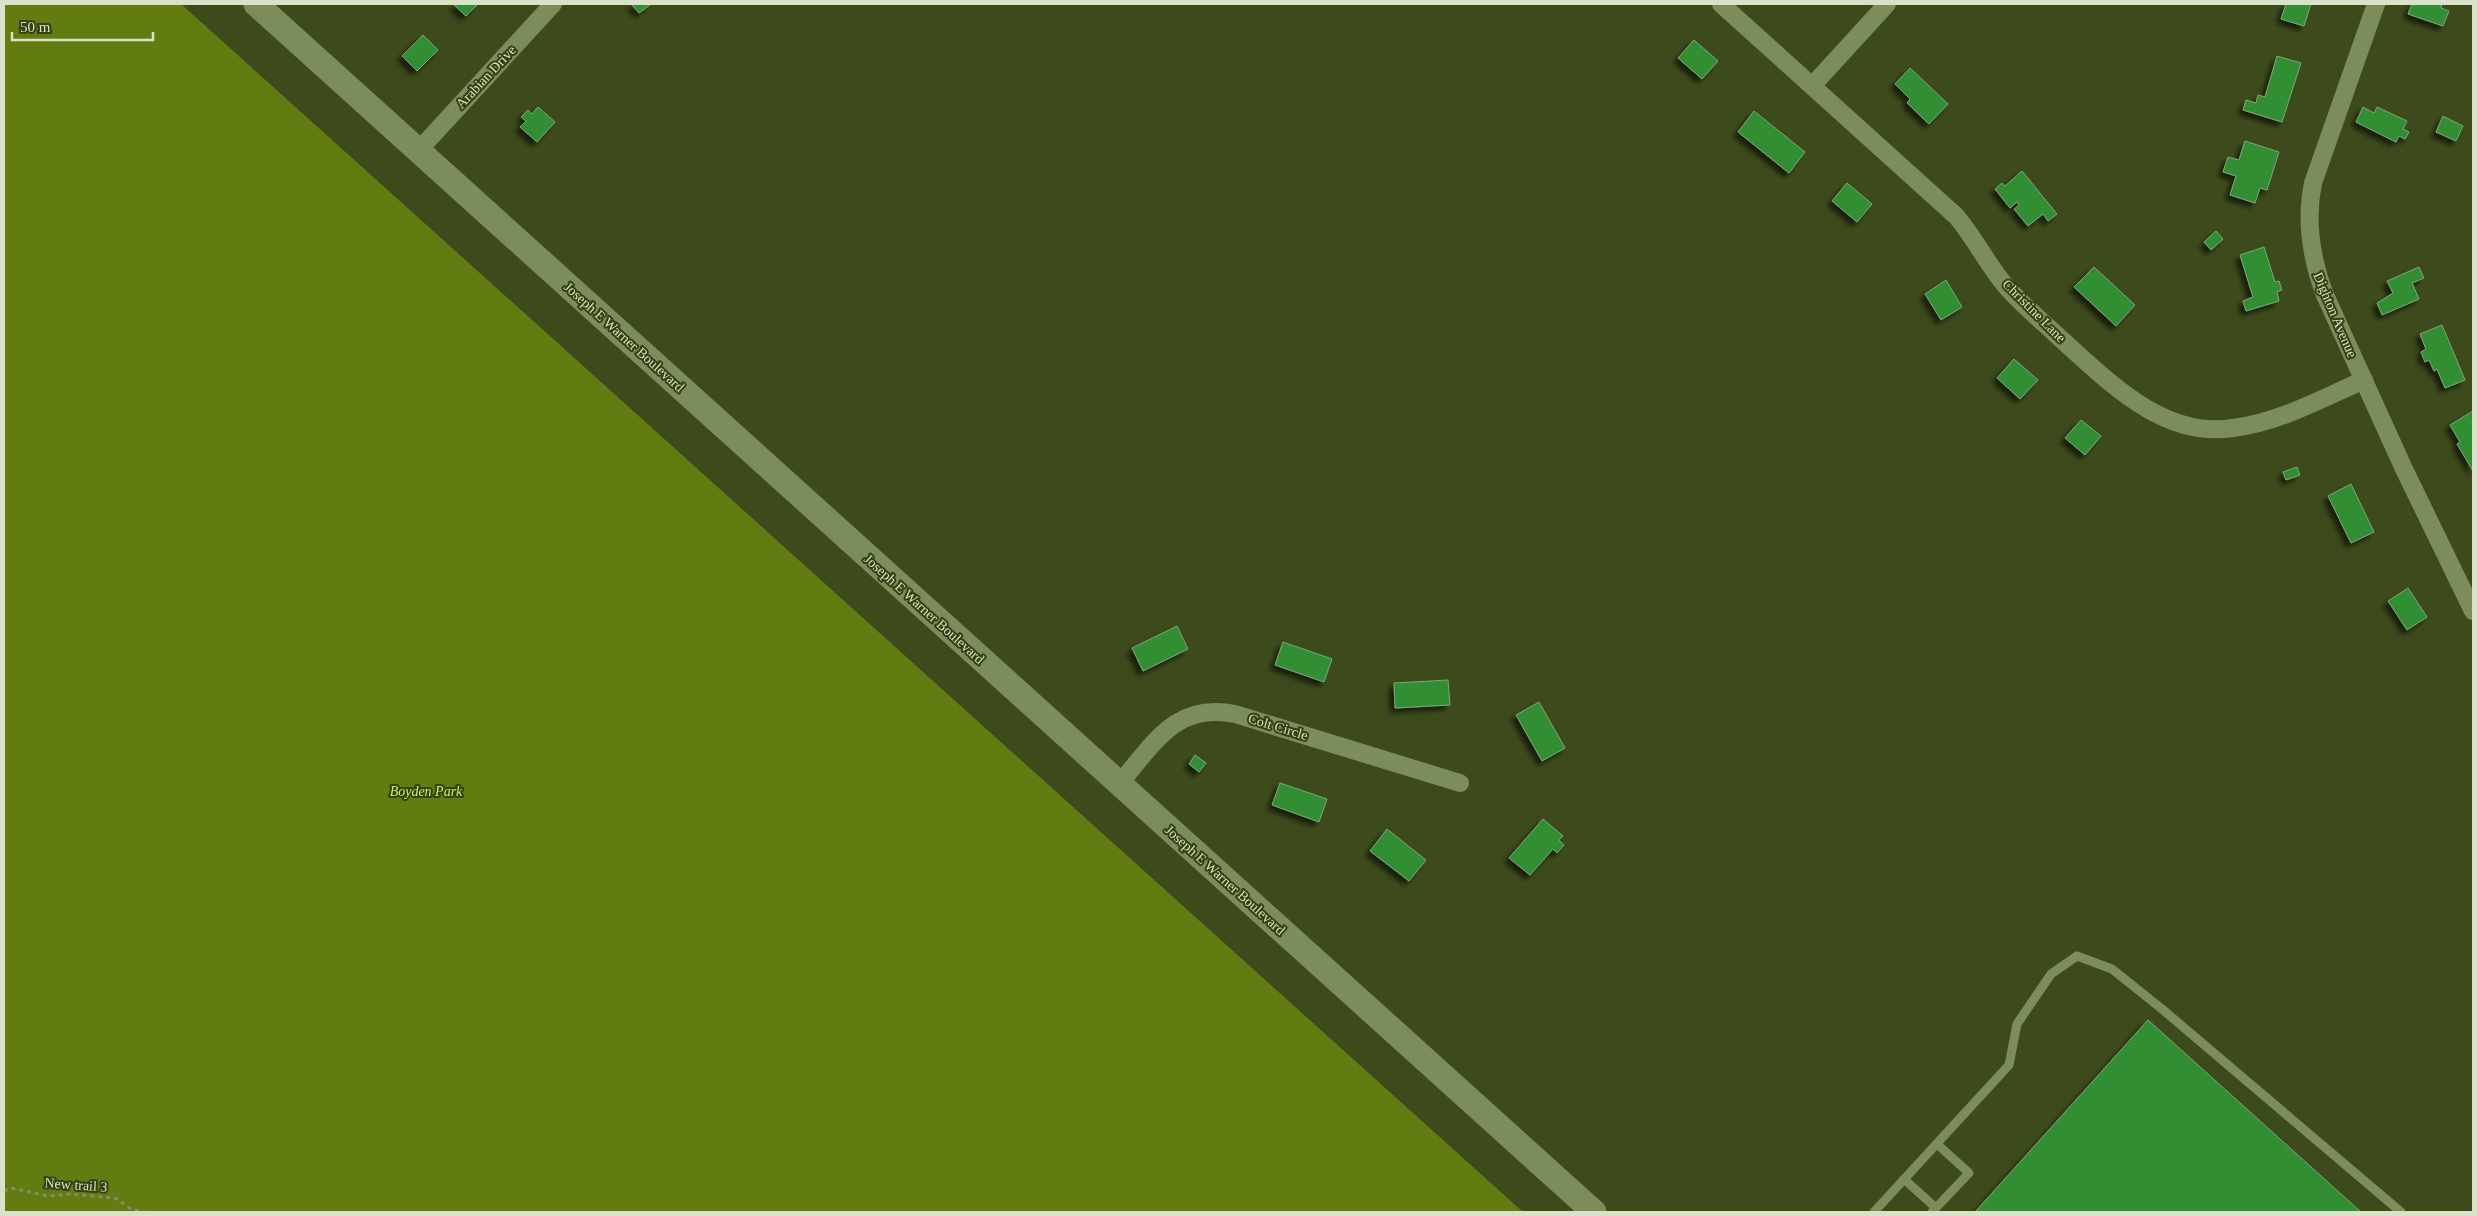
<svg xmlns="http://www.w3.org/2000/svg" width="2477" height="1216" viewBox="0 0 2477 1216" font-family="Georgia,serif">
  <defs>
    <filter id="shadow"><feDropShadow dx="-4.5" dy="4.5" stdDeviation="2.5" flood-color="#0009"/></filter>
  </defs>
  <rect width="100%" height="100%" fill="#3d4b1c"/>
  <polygon fill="#637c12" points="4,4 181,4 1523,1212 4,1212"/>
  <g fill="#328e31" stroke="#7fa57d" filter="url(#shadow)">
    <polygon points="453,4 478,4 466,16"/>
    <polygon points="631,4 651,4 639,13"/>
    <polygon points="2286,4 2311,4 2304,26 2281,19"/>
    <polygon points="2412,4 2442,4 2441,8 2449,11 2443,26 2408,14"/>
    <polygon points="423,35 438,50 417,71 402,56"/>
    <polygon points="1694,40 1718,61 1702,79 1678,58"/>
    <polygon points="2277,56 2301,63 2282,122 2243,110 2246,100 2256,103 2258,95 2265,97"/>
    <polygon points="1910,68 1948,104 1929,124 1907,103 1910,99 1895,84"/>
    <polygon points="538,107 555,122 537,142 520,127 526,121 521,117 528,110 532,114"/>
    <polygon points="2363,107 2374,113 2377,107 2407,121 2403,129 2409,132 2405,139 2399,136 2396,142 2356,122"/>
    <polygon points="1754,111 1805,152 1789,173 1738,132"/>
    <polygon points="2443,116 2463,126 2456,141 2436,132"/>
    <polygon points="2245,141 2279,152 2267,190 2260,188 2255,203 2230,195 2236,176 2223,172 2228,157 2239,160"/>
    <polygon points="2022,171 2057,214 2048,221 2043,214 2028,226 2014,209 2019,205 2017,202 2010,208 1995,189 2002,183 2005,186"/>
    <polygon points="1847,183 1872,204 1857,222 1832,201"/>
    <polygon points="2216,231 2223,239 2211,250 2204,242"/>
    <polygon points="2264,247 2275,282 2279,281 2282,290 2277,292 2279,301 2246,311 2243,301 2253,297 2240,255"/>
    <polygon points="2094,267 2135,305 2116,326 2074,287"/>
    <polygon points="2419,267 2424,278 2412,283 2419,299 2382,315 2377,303 2393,293 2387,281"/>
    <polygon points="1946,280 1962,307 1941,320 1925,294"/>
    <polygon points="2442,325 2465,380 2445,388 2437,369 2434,371 2429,360 2425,362 2421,352 2426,349 2420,334"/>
    <polygon points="2014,359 2038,380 2020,399 1997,378"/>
    <polygon points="2473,411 2473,471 2457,444 2460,442 2450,425"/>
    <polygon points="2081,420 2101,436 2085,455 2065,438"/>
    <polygon points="2297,467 2300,475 2286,480 2283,472"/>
    <polygon points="2351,484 2374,532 2351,543 2328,496"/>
    <polygon points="2408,588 2427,617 2407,630 2388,601"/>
    <polygon points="1177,626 1188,649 1143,671 1132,648"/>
    <polygon points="1283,642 1332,659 1324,682 1275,665"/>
    <polygon points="1448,680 1450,705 1395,708 1394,683"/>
    <polygon points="1539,702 1565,748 1542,761 1516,715"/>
    <polygon points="1195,755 1206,763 1199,772 1189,764"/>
    <polygon points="1280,783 1327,799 1319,822 1272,805"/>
    <polygon points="1543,819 1563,836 1559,840 1564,845 1557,853 1553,849 1530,875 1509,858"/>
    <polygon points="1387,829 1426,860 1409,881 1370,851"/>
    <polygon points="2148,1020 2361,1212 1975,1212"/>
  </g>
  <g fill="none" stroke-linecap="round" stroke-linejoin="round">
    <polyline stroke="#828e68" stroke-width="3" stroke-dasharray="4 4" stroke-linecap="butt" points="4,1191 11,1188 48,1196 70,1194 115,1198 131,1209 144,1212"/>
    <g stroke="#7c8c5b" stroke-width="9">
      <polyline points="1904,1179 1936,1208"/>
      <polyline points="1874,1212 2009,1065 2017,1024 2051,974 2077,956 2112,969 2162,1009 2401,1212"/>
      <polyline points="1932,1212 1969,1173 1937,1144"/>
    </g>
    <g stroke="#7c8c5b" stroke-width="18">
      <path d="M1721 4 1956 216C1974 237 1986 262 2004 284 2021 304 2042 321 2061 339 2108 381 2163 439 2233 428 2280 422 2321 399 2364 380"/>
      <path d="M2376 4 2313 183C2305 222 2311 258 2325 295L2404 469 2473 611"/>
      <polyline points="1812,86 1887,4"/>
      <polyline points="418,151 553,4"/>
      <path d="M1119 784C1154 744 1175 702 1235 714L1460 783"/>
    </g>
    <polyline stroke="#7c8c5b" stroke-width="25" points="256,4 1594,1212"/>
  </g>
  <g text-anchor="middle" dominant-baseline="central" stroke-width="4" stroke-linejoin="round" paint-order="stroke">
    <g font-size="14" fill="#d9e2c8" stroke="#334010">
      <text transform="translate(486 77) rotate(-47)">Arabian Drive</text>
      <text transform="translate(2034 311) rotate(45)">Christine Lane</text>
      <text transform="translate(2335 315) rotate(67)">Dighton Avenue</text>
      <text transform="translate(624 337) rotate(42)">Joseph E Warner Boulevard</text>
      <text transform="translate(924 609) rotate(42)">Joseph E Warner Boulevard</text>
      <text transform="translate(1278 727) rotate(17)">Colt Circle</text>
      <text transform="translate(1225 880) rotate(42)">Joseph E Warner Boulevard</text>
      <text transform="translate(76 1185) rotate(4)">New trail 3</text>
    </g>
    <g font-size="14" font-style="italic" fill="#ccf759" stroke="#334010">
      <text x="426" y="791">Boyden Park</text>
    </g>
  </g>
  <rect width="2477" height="1216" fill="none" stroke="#d9e2c8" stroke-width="10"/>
  <path d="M12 32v8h141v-8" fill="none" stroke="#d9e2c8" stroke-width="2.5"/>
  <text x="20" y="32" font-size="15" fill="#d9e2c8" stroke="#334010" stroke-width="4" paint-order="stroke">50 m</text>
</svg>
